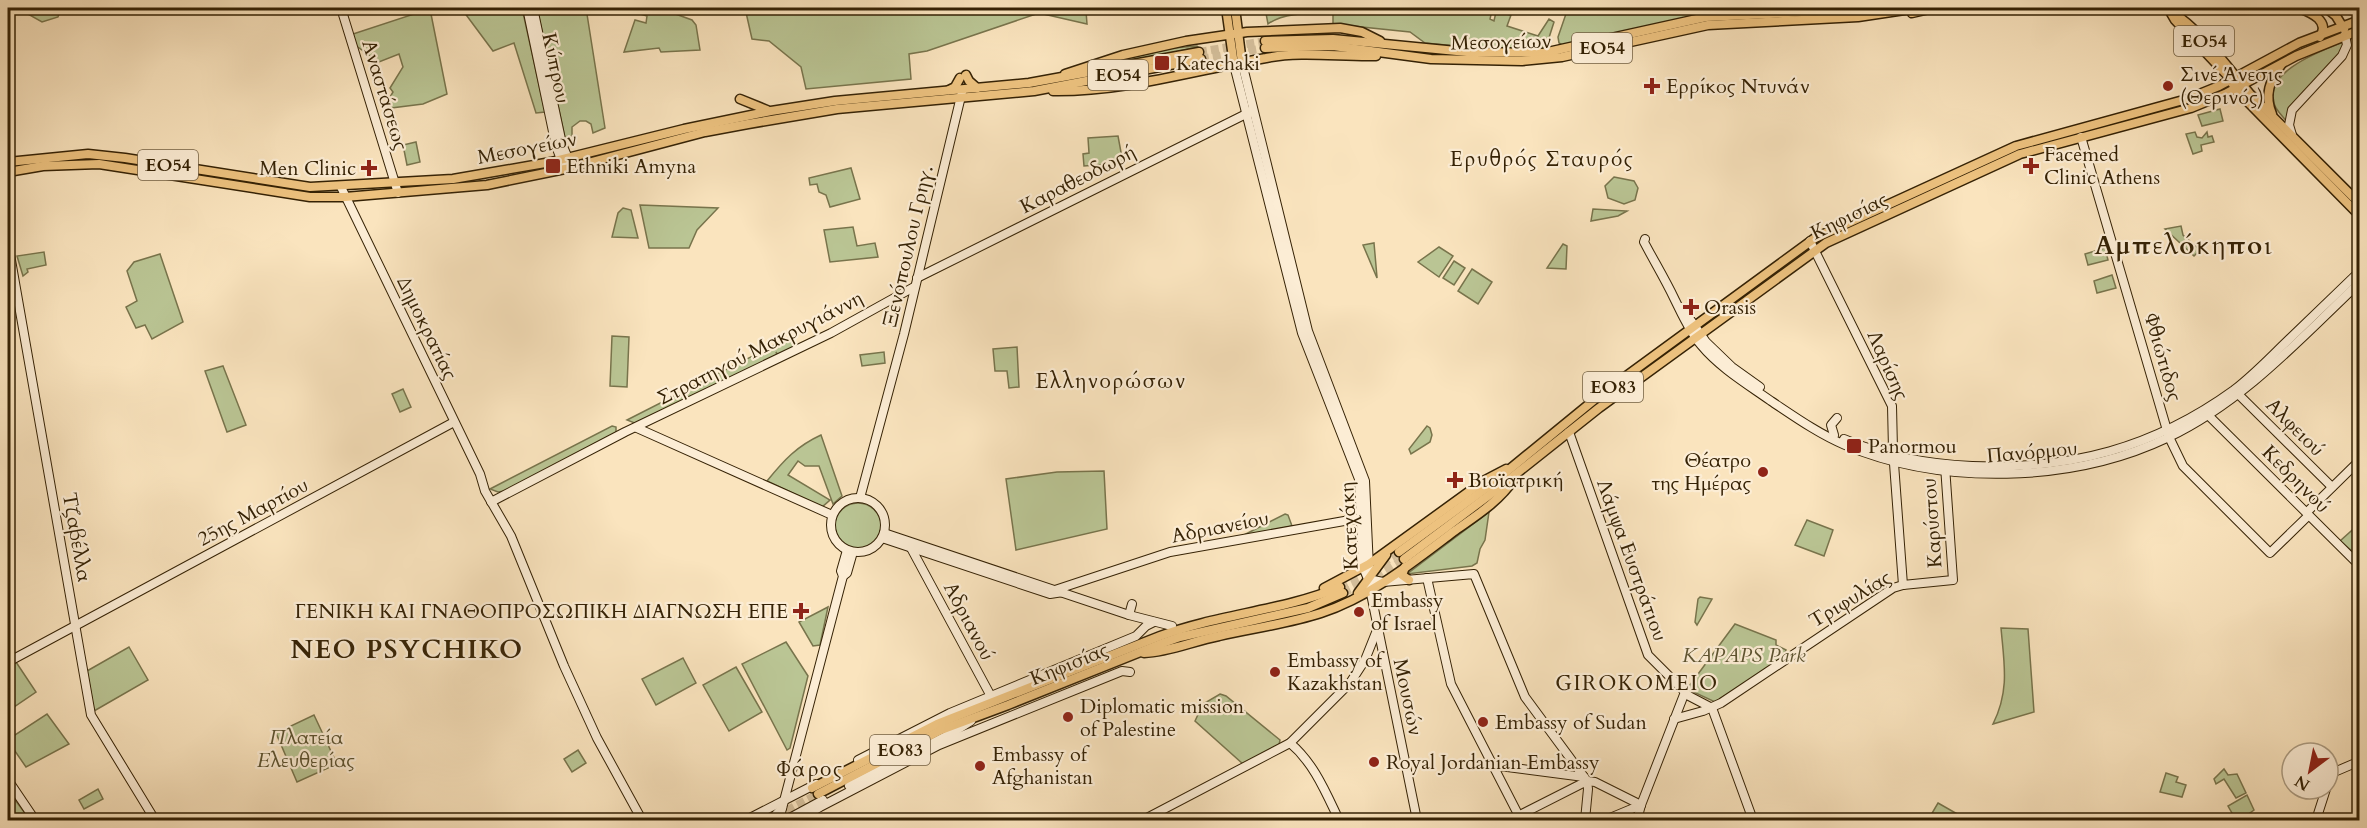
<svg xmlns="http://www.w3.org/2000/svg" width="2367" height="828" viewBox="0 0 2367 828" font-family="Cardo,serif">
  <rect width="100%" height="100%" fill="#fae4be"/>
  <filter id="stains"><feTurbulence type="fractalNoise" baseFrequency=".00333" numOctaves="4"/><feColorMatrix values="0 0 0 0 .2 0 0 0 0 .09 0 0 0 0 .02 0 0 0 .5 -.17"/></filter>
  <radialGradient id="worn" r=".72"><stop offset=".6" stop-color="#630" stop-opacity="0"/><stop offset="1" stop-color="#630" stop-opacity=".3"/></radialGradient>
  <g fill="#bac594" stroke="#78744c" stroke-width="1.5">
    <polygon points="23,8 61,8 58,17 42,22 26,13"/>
    <polygon points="461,8 522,8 545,112 536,113 514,43 493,51"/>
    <polygon points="537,8 586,8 605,128 593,133 591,124 586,121 580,121 572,127 572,136 565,138"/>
    <polygon points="639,8 659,8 692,20 696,25 700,50 661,52 659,48 624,52 635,20 646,23 647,16 637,13"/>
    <polygon points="745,8 1084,8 1082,9 1086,11 1087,24 1039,13 927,51 909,54 911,79 806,89 801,67 769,41 752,39"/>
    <path d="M1265 8H1516L1514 11 1492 10 1490 19 1494 21 1496 12 1511 15 1507 26 1538 36 1549 19 1554 22 1546 47 1498 50 1425 43 1410 32 1333 24V14C1311 14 1286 11 1268 24Z"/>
    <polygon points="1568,8 1709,8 1706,14 1564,46 1559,43 1558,37"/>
    <polygon points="426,10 431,14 447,94 423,104 383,109 393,92 390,88 403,67 399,54 379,62 355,45 353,34"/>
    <path d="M2346 41 2343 50 2303 94 2288 123C2284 118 2279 113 2276 108 2257 73 2323 50 2346 41Z"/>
    <polygon points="1197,46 1198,47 1105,67 1105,63 1173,48"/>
    <polygon points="2220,109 2223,121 2202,126 2198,115"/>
    <polygon points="2195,132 2197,137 2202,138 2207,132 2208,137 2212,136 2214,142 2201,145 2202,151 2193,154 2186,134"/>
    <polygon points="1118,136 1123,163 1084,166 1083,154 1089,153 1088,138"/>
    <polygon points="416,142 420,162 407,165 403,145"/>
    <polygon points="851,168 860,199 830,207 826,195 819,192 817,184 810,185 809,178"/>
    <polygon points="1614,177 1634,181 1638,188 1635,200 1624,204 1608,198 1605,186"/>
    <polygon points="640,205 718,208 697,230 689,248 649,248"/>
    <polygon points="623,208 631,210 638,238 612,237 618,213"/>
    <polygon points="1593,209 1627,211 1618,216 1591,221"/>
    <polygon points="2181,226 2183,235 2200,250 2194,256 2165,229"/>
    <polygon points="853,227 857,246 875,243 878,257 830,262 824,230"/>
    <polygon points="1374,243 1377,277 1377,278 1363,245"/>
    <polygon points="1563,244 1567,246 1566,269 1547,268"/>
    <polygon points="1439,247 1453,256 1439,277 1418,262"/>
    <polygon points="2105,248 2108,260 2088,265 2085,254"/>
    <polygon points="44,252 46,265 27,269 28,272 23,276 17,256"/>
    <polygon points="160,254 183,322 152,339 145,325 136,328 126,307 137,301 127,271 134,262"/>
    <polygon points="1454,261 1465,268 1454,285 1443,278"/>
    <polygon points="1472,269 1492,282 1478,304 1458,291"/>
    <polygon points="2112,275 2116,288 2097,293 2094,281"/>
    <polygon points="612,336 629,337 627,387 610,386"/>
    <polygon points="792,336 798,347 779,357 776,352 778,358 637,424 627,420"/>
    <polygon points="1017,347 1019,387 1009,388 1007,371 995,371 993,349"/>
    <polygon points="884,352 885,363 862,366 860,355"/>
    <polygon points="223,366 246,425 227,432 205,371"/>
    <polygon points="403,389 411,407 400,412 392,394"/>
    <polygon points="612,426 616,427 616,433 505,491 498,492 490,489"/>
    <polygon points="1427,426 1430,428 1432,435 1430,442 1411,454 1409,449"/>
    <path d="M821 435 842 496 833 504 819 466H805L798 461 788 475 830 500 822 507 767 481C784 460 797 446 821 435Z"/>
    <polygon points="1104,471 1107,529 1016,550 1006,479 1057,472"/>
    <circle cx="858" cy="526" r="23"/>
    <polygon points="1489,512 1485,540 1480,549 1477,563 1472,566 1407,574"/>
    <polygon points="1285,514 1288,515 1292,526 1240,537"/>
    <polygon points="1807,520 1833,530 1824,556 1795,545"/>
    <polygon points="2359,524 2359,551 2352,551 2340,541"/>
    <polygon points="1700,597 1712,599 1697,625 1695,622 1698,599"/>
    <polygon points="828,607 820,645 813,646 799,622"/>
    <polygon points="1735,624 1776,640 1776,645 1786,650 1783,659 1715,702 1687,689"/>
    <path d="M2001 628 2028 629 2034 712 1993 724C2010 690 2004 663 2001 628Z"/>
    <polygon points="786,642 808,676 790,748 787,750 742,664"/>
    <polygon points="129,647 148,680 94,711 87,671"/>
    <polygon points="683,658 696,683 656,705 642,679"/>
    <polygon points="16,662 36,692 8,711 8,667"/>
    <polygon points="736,667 762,712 729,731 703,685"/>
    <polygon points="1220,694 1226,696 1280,740 1279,745 1243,764 1195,721 1203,704"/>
    <polygon points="47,714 69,744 26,767 8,741 8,731 12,737"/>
    <polygon points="314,715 337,764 297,782 276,733"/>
    <polygon points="578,750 586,763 572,772 564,759"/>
    <polygon points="2224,769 2228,775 2237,774 2246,793 2236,798 2224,779 2216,784 2214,779"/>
    <polygon points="2166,773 2178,777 2176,782 2186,785 2182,797 2160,792"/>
    <polygon points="98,789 103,799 84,809 79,800"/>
    <polygon points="2247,795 2254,810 2240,820 2236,820 2228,806"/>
    <polygon points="13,797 30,820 8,820 8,802"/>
    <polygon points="1938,803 1961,816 1959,820 1947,820 1941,814 1939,816 1936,815 1932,820 1928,820"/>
  </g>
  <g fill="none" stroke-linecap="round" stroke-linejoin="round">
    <g stroke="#d3bd99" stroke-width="8" stroke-dasharray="8 4" stroke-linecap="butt">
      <polyline points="1199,52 1265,41"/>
      <polyline points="1201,59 1265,48"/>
      <polyline points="1340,587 1368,574 1399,552"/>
      <polyline points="1343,593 1370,580 1404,559"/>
      <polyline points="776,816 818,794"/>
    </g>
    <g stroke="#352205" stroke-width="10">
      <g id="secondary">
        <polyline points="341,8 398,193"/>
        <polyline points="527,8 556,146 563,165"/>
        <polyline points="533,8 562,144 570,163"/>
        <polyline points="1242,63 1308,331 1365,481 1369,568"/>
        <polyline points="1234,65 1302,333 1359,479 1363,567 1368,579 1417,820"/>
        <polyline points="2292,135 2289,125 2292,110 2342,56 2347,45 2345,35"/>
        <polyline points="2081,137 2169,437 2183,466 2270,553 2307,517 2308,511 2360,460"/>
        <polyline points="341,187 480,474 485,491 511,536 564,666 597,738 642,820"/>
        <path d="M1645 239 1644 242C1654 261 1665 279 1674 298 1682 314 1689 331 1701 345 1720 368 1747 384 1771 401 1795 417 1819 434 1845 445 1942 486 2072 483 2167 438 2243 402 2300 339 2360 282"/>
        <polyline points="1810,241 1892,406 1893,450 1903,585"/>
        <polyline points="8,243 91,715 155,820"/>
        <polyline points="917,278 1250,112"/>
        <polyline points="1683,309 1706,342 1732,367 1760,387"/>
        <polyline points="2235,391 2332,487"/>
        <polyline points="2208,415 2360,566"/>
        <polyline points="637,428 832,515"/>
        <polyline points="1569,432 1648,655 1689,696 1712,708"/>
        <polyline points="1834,435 1831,425 1837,418"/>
        <path d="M1844 439C1884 456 1929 464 1972 466 2070 470 2154 448 2234 390 2251 377 2266 362 2281 347 2307 322 2333 297 2360 271"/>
        <circle cx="858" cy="525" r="27"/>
        <polyline points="860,498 904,334 962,92"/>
        <polyline points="491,502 625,432 831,333 914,287"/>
        <polyline points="884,533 1129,615 1172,626"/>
        <polyline points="882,538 1050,594 1063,592"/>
        <polyline points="911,548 993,700"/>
        <polyline points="843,576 847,573 853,552"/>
        <polyline points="1427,578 1451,684 1521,820"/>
        <polyline points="1368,579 1383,582 1474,574 1525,697 1587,781 1588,789 1585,820"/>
        <polyline points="1055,590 1170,552 1361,518"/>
        <polyline points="1129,615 1132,604"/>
        <polyline points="8,662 454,422"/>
        <polyline points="1712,708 1753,820"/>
        <polyline points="1674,719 1703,711 1721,703 1893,588 1903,585 1953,580 1945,466"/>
        <path d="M1290 743C1314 763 1326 793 1339 820"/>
        <polyline points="858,760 950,713 1136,636 1146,626 1154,622"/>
        <polyline points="1492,765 1584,777"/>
        <polyline points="8,780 35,820"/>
        <polyline points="1587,781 1595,782 1641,805"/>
        <polyline points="2328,784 2332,773 2360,761"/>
        <polyline points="849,786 952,733 971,721"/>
        <polyline points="746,820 816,784"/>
        <polyline points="771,820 782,808"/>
        <polyline points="779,820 843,576 841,571 847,550"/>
        <polyline points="786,820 823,800"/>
        <polyline points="798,820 820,807 939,745 1122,671 1130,672"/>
        <polyline points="1143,820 1290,743 1350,683 1365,660 1377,630"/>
        <polyline points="1510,820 1587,781"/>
        <polyline points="1605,820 1641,805"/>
        <polyline points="1637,820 1641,805 1685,692"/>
        <polyline points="2316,820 2326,789"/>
      </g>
    </g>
    <g stroke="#352205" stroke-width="11">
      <g id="primary">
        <polyline points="1226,8 1234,65"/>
        <polyline points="1235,8 1242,63"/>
        <polyline points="2168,8 2175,20 2227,75 2237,91 2360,216"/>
        <path d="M2299 8C2312 13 2330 21 2320 37"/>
        <polyline points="2326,8 2336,16 2344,29"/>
        <polyline points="2337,8 2360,11"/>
        <path d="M2169 10C2200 29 2227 66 2250 94L2360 204"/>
        <polyline points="1912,13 1934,8"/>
        <polyline points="1265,41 1333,39 1467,52 1543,53 1706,17 1851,10 1860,8"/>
        <polyline points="1265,48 1333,46 1431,59 1522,61 1562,57 1708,25 1858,17 1918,8"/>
        <polyline points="1065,74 1123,55 1186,41 1247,32 1340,28 1362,32 1380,41"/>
        <polyline points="966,75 969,81 977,88"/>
        <polyline points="949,90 955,87 960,78"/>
        <path d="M1053 91C1124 92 1196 70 1266 58 1302 51 1339 57 1376 56"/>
        <polyline points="740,99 767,110"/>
        <path d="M2272 114C2264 95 2270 80 2281 65"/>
        <polyline points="8,162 88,154 125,158 310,187 453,179 551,162 684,129 771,111 835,101 1029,83 1199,52"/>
        <polyline points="8,172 43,166 99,164 310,197 345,197 487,185 565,169 705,132 748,124 837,109 1034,91 1201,59"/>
        <polyline points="1399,552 1489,486 1599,396 1815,238 2016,146 2187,99 2219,86 2299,43 2360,20"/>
        <polyline points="1404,559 1492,493 1599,408 1826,243 2020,154 2191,108 2225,94 2296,56 2360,30"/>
        <polyline points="1405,567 1402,575 1409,580"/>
        <polyline points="1324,588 1369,564 1485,480 1506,469"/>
        <polyline points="1358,593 1386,555"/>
        <path d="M1144 653C1170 652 1193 641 1219 636 1253 628 1287 624 1321 613 1370 597 1412 563 1453 532 1474 517 1499 502 1514 479"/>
        <path d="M812 788 937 724 1160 636C1219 614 1282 611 1340 587"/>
        <polyline points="818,794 941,730 1008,705 1163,643 1180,637 1308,608 1343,593"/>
      </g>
    </g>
    <use href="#secondary" stroke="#fcedd5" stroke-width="8"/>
    <use href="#primary" stroke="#edc27f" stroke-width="8"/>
  </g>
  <g fill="#8f2418" stroke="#fcedd5" stroke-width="2">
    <rect x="1154" y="55" width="16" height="16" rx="3"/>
    <path d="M1649 77h6v6h6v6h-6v6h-6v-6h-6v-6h6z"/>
    <circle cx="2168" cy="86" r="6"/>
    <rect x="545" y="158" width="16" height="16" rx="3"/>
    <path d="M2028 157h6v6h6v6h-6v6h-6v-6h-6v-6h6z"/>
    <path d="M366 159h6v6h6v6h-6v6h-6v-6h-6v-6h6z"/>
    <path d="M1688 298h6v6h6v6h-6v6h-6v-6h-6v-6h6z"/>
    <rect x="1846" y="438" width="16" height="16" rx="3"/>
    <circle cx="1763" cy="472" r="6"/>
    <path d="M1452 471h6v6h6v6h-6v6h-6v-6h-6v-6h6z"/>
    <path d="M798 602h6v6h6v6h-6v6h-6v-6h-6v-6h6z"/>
    <circle cx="1359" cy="612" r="6"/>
    <circle cx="1275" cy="672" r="6"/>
    <circle cx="1068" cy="717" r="6"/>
    <circle cx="1483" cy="722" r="6"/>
    <circle cx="1374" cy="762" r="6"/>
    <circle cx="980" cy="766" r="6"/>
  </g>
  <g text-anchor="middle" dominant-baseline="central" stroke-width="4.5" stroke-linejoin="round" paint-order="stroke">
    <g fill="#fcedd5" stroke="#715f43" stroke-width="1.5">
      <rect x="2174" y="26" width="60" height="30" rx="4.5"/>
      <rect x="1572" y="33" width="60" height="30" rx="4.5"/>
      <rect x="1088" y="60" width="60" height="30" rx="4.5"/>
      <rect x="138" y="150" width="60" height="30" rx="4.5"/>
      <rect x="1583" y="372" width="60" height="30" rx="4.5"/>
      <rect x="870" y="735" width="60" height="30" rx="4.5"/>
    </g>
    <g font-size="18" font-weight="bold" fill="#352205">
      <text x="2204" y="41">ΕΟ54</text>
      <text x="1602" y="48">ΕΟ54</text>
      <text x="1118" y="75">ΕΟ54</text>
      <text x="168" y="165">ΕΟ54</text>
      <text x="1613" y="387">ΕΟ83</text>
      <text x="900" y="750">ΕΟ83</text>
    </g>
    <g font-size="20" fill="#352205" stroke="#fcedd5">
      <text transform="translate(1501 42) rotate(-1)">Μεσογείων</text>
      <text transform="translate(556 68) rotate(78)">Κύπρου</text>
      <text transform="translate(385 95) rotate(73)">Αναστάσεως</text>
      <text transform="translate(527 148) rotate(-11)">Μεσογείων</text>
      <text transform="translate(1078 179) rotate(-27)">Καραθεοδωρή</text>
      <text transform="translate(1849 216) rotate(-26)">Κηφισίας</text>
      <text transform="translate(908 246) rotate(-77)">Ξενόπουλου Γρηγ.</text>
      <text transform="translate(427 328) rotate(64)">Δημοκρατίας</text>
      <text transform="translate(760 348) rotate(-27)">Στρατηγού Μακρυγιάννη</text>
      <text transform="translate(2163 357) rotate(74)">Φθιώτιδος</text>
      <text transform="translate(1888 365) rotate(66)">Λαρίσης</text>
      <text transform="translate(2295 427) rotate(45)">Αλφειού</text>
      <text transform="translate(2032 452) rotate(-5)">Πανόρμου</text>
      <text transform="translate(2296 479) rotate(45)">Κεδρηνού</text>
      <text transform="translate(253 512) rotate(-28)">25ης Μαρτίου</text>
      <text transform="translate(1932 523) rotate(-94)">Καρύστου</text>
      <text transform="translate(1349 526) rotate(-93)">Κατεχάκη</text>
      <text transform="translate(1220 527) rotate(-11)">Αδριανείου</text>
      <text transform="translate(77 537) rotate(80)">Τζαβέλλα</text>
      <text transform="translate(1632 560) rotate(70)">Λάμψα Ευστράτιου</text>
      <text transform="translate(1850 599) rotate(-31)">Τριφυλίας</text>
      <text transform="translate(969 621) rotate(62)">Αδριανού</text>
      <text transform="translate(1069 664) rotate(-22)">Κηφισίας</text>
      <text transform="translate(1408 697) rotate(78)">Μουσών</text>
    </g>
    <g font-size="20" fill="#352205" stroke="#fcedd5" text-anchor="start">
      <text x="1176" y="63">Katechaki</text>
      <text x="2180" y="74">Σινέ Άνεσις<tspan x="2180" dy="23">(Θερινός)</tspan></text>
      <text x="1666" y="86">Ερρίκος Ντυνάν</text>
      <text x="2044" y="154">Facemed<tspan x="2044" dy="23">Clinic Athens</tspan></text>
      <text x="566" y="166">Ethniki Amyna</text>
      <text x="356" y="168" text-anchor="end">Men Clinic</text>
      <text x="1704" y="307">Orasis</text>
      <text x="1868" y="446">Panormou</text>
      <text x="1751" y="460" text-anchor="end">Θέατρο<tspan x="1751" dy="23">της Ημέρας</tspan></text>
      <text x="1468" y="480">Βιοϊατρική</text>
      <text x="1371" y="600">Embassy<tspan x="1371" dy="23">of Israel</tspan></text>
      <text x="788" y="611" text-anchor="end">ΓΕΝΙΚΗ ΚΑΙ ΓΝΑΘΟΠΡΟΣΩΠΙΚΗ ΔΙΑΓΝΩΣΗ ΕΠΕ</text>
      <text x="1287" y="660">Embassy of<tspan x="1287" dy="23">Kazakhstan</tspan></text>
      <text x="1080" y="706">Diplomatic mission<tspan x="1080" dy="23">of Palestine</tspan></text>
      <text x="1495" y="722">Embassy of Sudan</text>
      <text x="992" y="754">Embassy of<tspan x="992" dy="23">Afghanistan</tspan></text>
      <text x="1386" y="762">Royal Jordanian Embassy</text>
    </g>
    <g font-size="20" font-style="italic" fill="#5d5330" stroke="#fcedd5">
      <text x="1744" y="655">KAPAPS Park</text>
      <text x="306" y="737">Πλατεία<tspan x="306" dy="23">Ελευθερίας</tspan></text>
    </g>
    <g font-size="21" letter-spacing="1.5" fill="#352205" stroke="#fcedd5">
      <text x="1542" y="159">Ερυθρός Σταυρός</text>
      <text x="1111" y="381">Ελληνορώσων</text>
      <text x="1637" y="683">GIROKOMEIO</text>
      <text x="810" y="769">Φάρος</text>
    </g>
    <g font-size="26" font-weight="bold" letter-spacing="1.5" fill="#352205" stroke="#fcedd5">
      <text x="2184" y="245">Αμπελόκηποι</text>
      <text x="407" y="649">NEO PSYCHIKO</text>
    </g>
  </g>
  <rect width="2367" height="828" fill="none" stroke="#fae4be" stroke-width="30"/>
  <rect x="9" y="9" width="2349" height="810" fill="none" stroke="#352205" stroke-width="3"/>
  <rect x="15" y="15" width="2337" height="798" fill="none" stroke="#352205" stroke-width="1.5"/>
  <g transform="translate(2310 771) rotate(212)"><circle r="28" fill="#fcedd5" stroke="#ac9c82" stroke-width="1.5"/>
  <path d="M0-4.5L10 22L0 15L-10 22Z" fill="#8f2418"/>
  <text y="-9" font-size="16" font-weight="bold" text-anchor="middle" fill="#352205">N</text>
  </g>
  <rect width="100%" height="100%" filter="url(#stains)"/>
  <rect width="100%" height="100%" fill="url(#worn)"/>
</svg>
